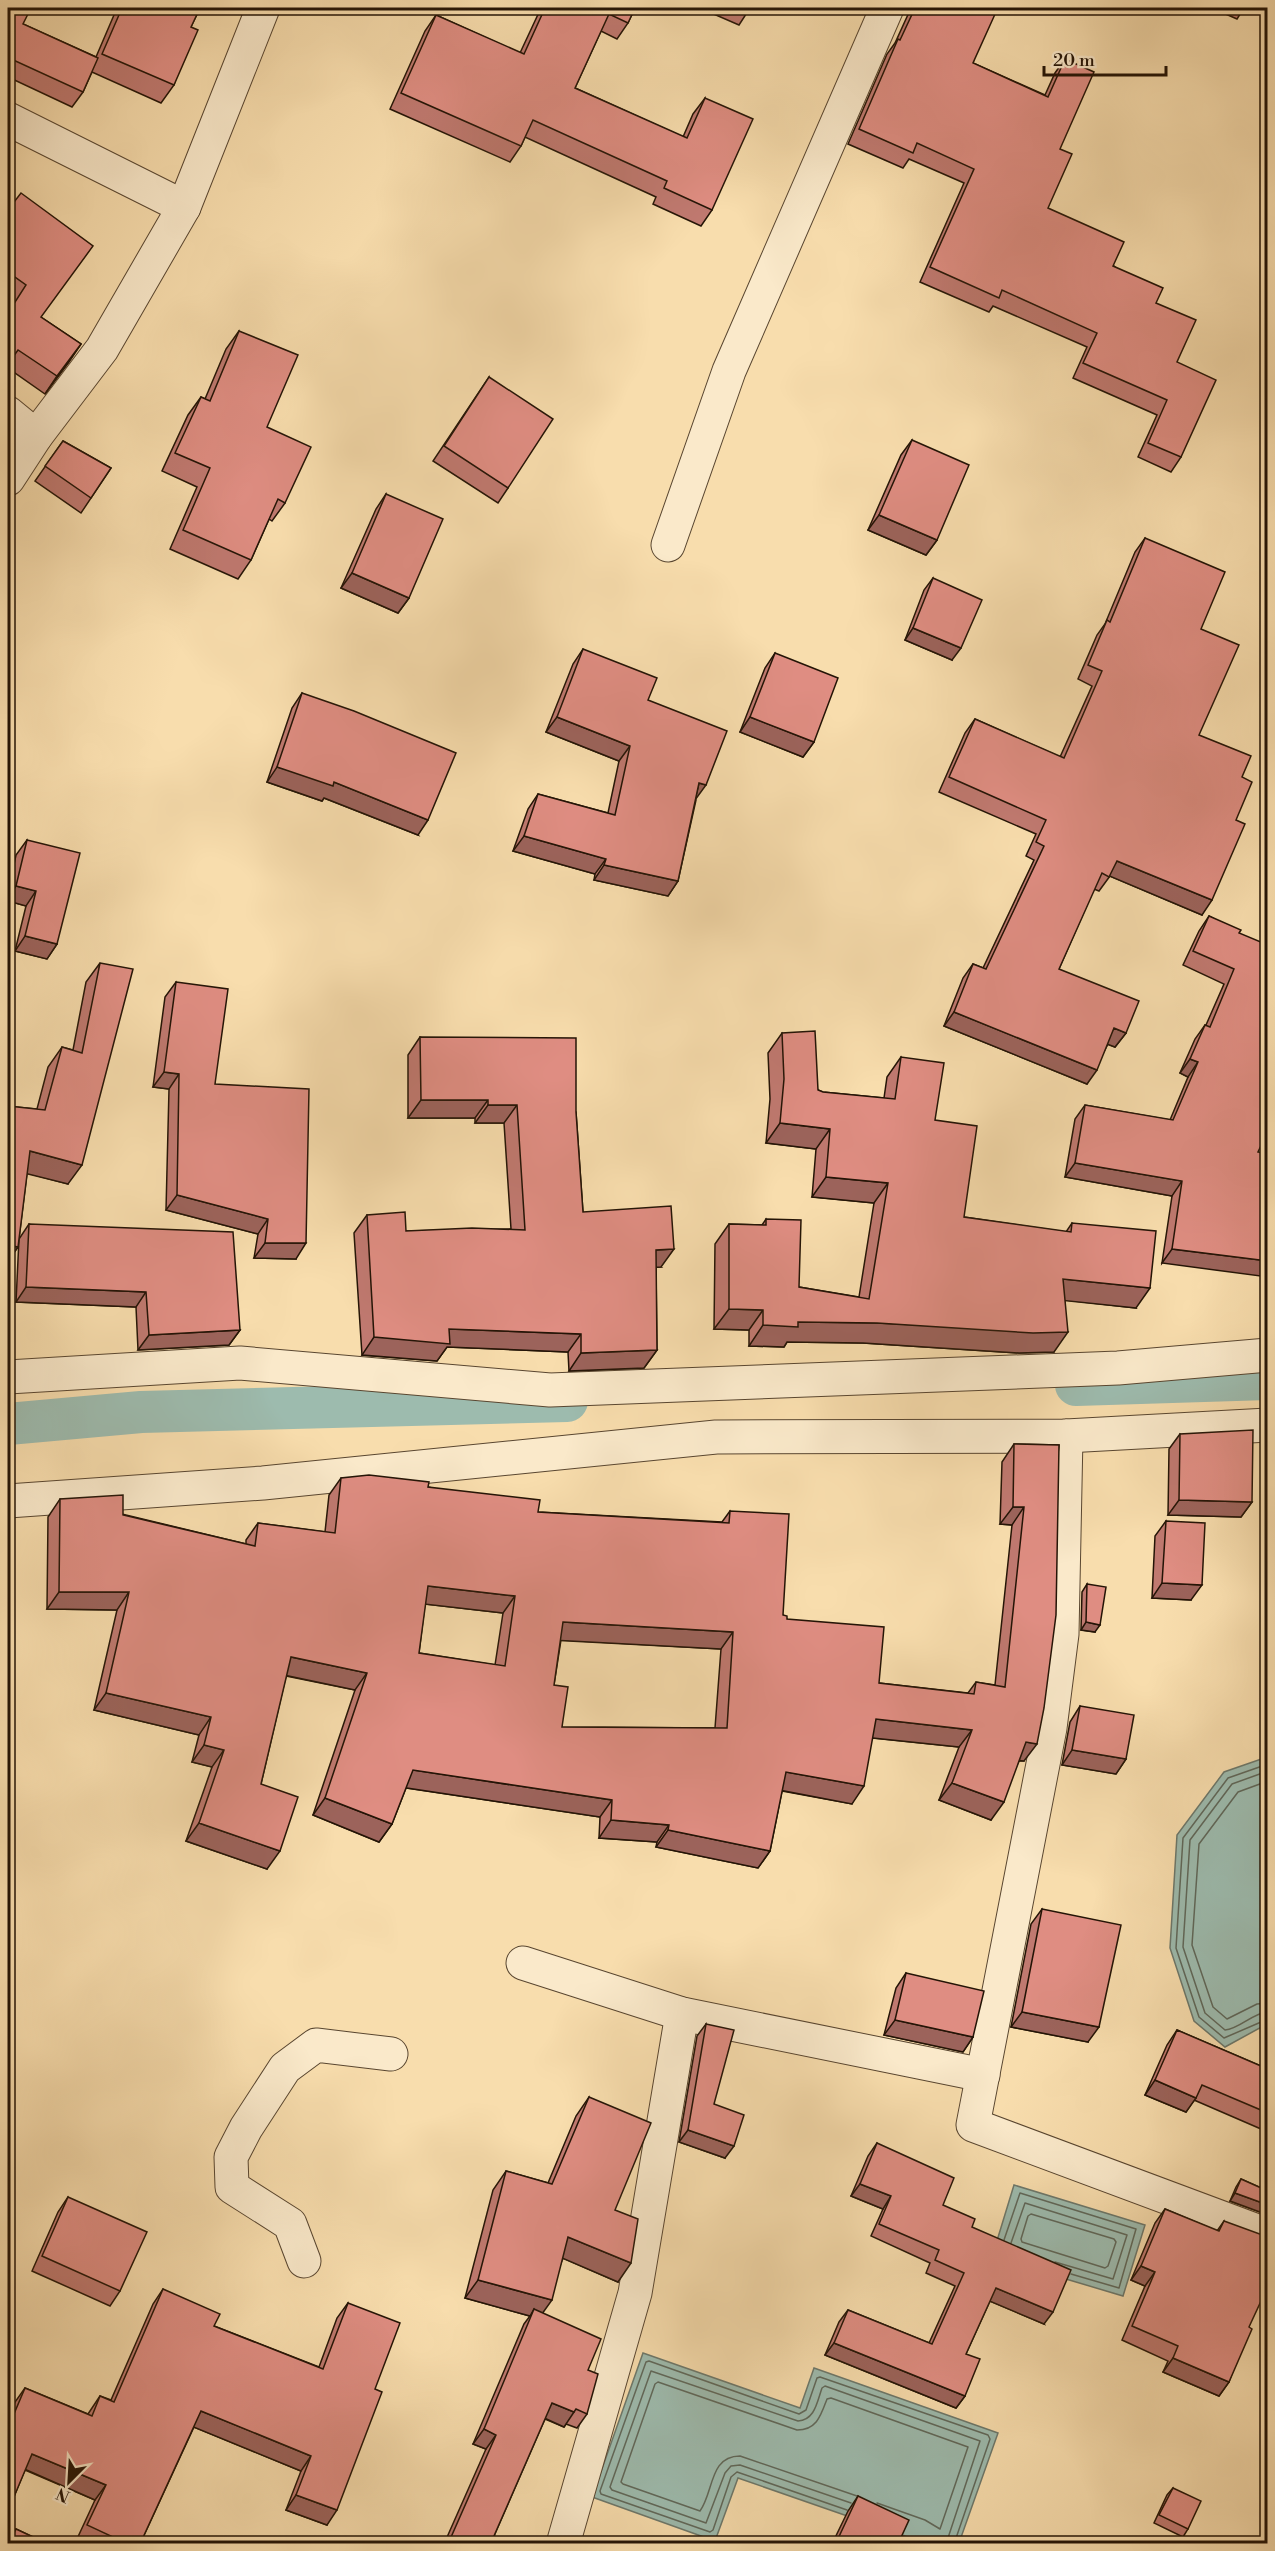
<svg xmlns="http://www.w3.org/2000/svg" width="1275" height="2551" viewBox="0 0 1275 2551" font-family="'Libre Bodoni',serif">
  <rect width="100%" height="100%" fill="#f8ddad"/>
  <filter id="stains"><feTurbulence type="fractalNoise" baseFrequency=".00333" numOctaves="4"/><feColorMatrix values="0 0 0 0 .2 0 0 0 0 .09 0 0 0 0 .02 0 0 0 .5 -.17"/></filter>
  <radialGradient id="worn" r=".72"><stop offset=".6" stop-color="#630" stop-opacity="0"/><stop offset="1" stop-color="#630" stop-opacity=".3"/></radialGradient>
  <g fill="#9dbbae" stroke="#6d786b" stroke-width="1.5">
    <polygon points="1267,1757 1267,2024 1225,2047 1194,2021 1170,1948 1177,1835 1224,1772"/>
    <polygon points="1014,2185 1145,2225 1123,2296 992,2257"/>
    <polygon points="643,2353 800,2408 814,2368 998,2433 959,2543 925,2543 738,2478 715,2541 592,2497"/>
  </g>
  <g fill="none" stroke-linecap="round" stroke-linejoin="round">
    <g stroke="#60685a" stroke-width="1.5">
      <polyline points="1268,1764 1228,1778 1183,1838 1176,1948 1199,2017 1224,2038 1268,2019"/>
      <path d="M1268 1771 1232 1784 1190 1840 1183 1947 1205 2013 1225 2030C1240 2029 1252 2013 1268 2012"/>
      <polyline points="1268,1781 1238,1792 1199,1844 1192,1945 1213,2007 1227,2019 1257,2004 1268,2003"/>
      <polygon points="1031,2214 1114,2239 1116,2242 1108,2266 1105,2268 1022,2242 1021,2239 1028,2216"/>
      <polyline points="1004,2240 1020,2193 1136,2229 1119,2288 1071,2274"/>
      <polyline points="1011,2243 1025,2203 1127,2235 1113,2279 1055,2262"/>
      <path d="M857 2496 740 2456C709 2456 714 2492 700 2511L623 2484 621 2482 655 2384 658 2382 797 2430C817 2430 821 2415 827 2399L831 2398 968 2447 940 2529 925 2520 877 2503"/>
      <path d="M851 2503 740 2465 731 2466 725 2473 706 2523 612 2490 610 2487 651 2371 798 2421C815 2420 817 2402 822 2388L825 2386 980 2441 946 2544"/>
      <polyline points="847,2510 737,2472 731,2477 713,2530 710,2532 601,2494 600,2491 646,2362 649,2361 799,2414 806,2410 817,2378 820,2377 988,2435 990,2439 954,2544"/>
    </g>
    <g stroke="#9dbbae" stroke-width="42">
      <polyline points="1076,1385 1268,1379"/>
      <polyline points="8,1424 141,1412 567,1401"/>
    </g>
    <g stroke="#594630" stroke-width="35">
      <g id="minor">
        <polyline points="8,119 184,207"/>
        <polyline points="8,413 36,436"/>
        <polyline points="8,479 36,436 102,349 184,207 263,8"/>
        <polyline points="668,545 729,371 887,8"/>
        <polyline points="8,1377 240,1363 550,1390 1118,1368 1268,1355"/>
        <polyline points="1066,1436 1062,1634 1050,1728 973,2125 1268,2235"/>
        <polyline points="8,1501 263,1483 716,1437 1066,1436 1268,1425"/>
        <polyline points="523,1963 682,2014 983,2075"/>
        <polyline points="304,2261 290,2224 232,2187 231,2157 246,2128 285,2068 316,2045 391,2054"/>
        <polyline points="563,2544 635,2293 682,2014"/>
      </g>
    </g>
    <use href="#minor" stroke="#fae9ca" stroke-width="33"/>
  </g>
  <g fill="#c07970" stroke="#241406" stroke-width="1.5" fill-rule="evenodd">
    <polygon points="8,8 23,24 96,57 117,8 200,8 191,27 174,85 161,103 92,72 83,92 72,107 8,77"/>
    <polygon points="541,8 635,8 628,23 617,39 601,31 575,88 683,137 693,114 705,98 712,210 701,226 653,204 656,197 525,137 521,146 510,162 390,109 425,31 436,15 520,53"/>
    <polygon points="703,8 750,8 739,25 702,9"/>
    <polygon points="911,8 986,8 973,63 1045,95 1055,73 1065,59 1060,149 1048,208 1156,303 1177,362 1181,457 1171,472 1138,457 1157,415 1073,378 1087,347 993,306 989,312 920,282 964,183 909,159 903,168 848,144 887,54 895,43"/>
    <polygon points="1212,8 1244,8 1237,19"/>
    <polygon points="8,204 41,317 81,344 45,394 8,368 8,312 14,303 8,298"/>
    <polygon points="239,331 267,427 285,503 272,521 269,519 251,560 238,579 170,549 197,487 162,471 188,415 201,397 205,399 226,349"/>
    <polygon points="489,377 508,488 498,503 433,461"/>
    <polygon points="912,440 937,540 926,555 868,530 901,455"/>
    <polygon points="63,441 111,468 81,513 35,481"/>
    <polygon points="386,494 409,598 398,613 341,588 376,509"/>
    <polygon points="1145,538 1201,629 1199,735 1242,777 1236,820 1202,915 1110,876 1099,891 1094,889 1059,969 1126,1033 1115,1047 1108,1044 1087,1084 944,1026 963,978 973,964 983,968 1034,860 1026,856 1036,834 939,792 965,733 975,719 1060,757 1092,686 1078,679 1097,635 1105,624 1135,552"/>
    <polygon points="933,578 952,660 905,640 924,590"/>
    <polygon points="583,649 648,700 696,800 678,881 668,896 594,880 595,874 513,851 528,809 538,794 608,813 619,761 546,732 573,664"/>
    <polygon points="775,653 814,742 803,757 740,732 765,668"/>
    <polygon points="1268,665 1268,684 1261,682"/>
    <polygon points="302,693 418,835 324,798 322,801 267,782 292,708"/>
    <polygon points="27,840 57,944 47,959 15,951 26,906 8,901 8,892 16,855"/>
    <polygon points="1209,916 1239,933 1268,1131 1162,1263 1172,1196 1065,1177 1075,1119 1085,1105 1170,1120 1188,1077 1180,1073 1195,1039 1205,1025 1206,1025 1224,984 1183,965 1199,931"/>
    <polygon points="100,963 68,1184 27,1173 18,1247 8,1261 8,1106 37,1109 48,1067 62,1047 73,1050 86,982"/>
    <polygon points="176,982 215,1084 296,1259 254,1258 258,1234 166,1210 169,1089 153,1087 165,997"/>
    <polygon points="782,1033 818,1090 823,1092 884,1098 887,1077 901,1057 935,1120 964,1217 1066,1232 1072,1223 1136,1308 1065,1300 1054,1352 1019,1353 863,1343 787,1342 784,1347 749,1346 749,1330 714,1329 715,1244 729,1224 762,1225 766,1219 799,1287 859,1297 874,1203 812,1197 816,1149 766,1143 770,1099 768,1053"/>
    <polygon points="420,1037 576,1112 583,1212 661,1267 656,1267 657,1350 644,1368 569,1371 568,1352 447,1347 437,1361 362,1355 354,1233 367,1215 406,1231 511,1229 504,1123 475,1123 475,1118 408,1118 408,1055"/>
    <polygon points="29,1224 240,1330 229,1345 138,1350 136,1307 16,1302 19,1239"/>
    <polygon points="1180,1434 1252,1502 1241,1517 1168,1515 1169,1449"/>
    <path d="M1014 1444 1059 1445 1024 1761H1019L991 1820 939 1800 959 1747 872 1738 852 1804 782 1791 770 1851 758 1868 656 1847 657 1842 599 1838 600 1817 406 1788 392 1824 379 1842 313 1815 355 1690 286 1676 261 1784 267 1869 186 1841 212 1767 192 1762 199 1735 94 1710 117 1610 47 1609 48 1517 60 1499 246 1544V1540L258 1523 325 1532 329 1495 341 1478 428 1487 538 1512 722 1522 730 1511 783 1615 787 1619 879 1683 968 1693 976 1682 995 1685 1012 1525 1000 1524 1002 1462ZM425 1604 503 1613 495 1665 419 1653ZM561 1640 721 1649 715 1728 562 1727 554 1685Z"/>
    <polygon points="1166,1521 1191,1600 1152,1598 1155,1536"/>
    <polygon points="1087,1584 1095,1632 1081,1630 1082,1592"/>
    <polygon points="1080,1706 1126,1759 1116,1774 1062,1765 1070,1722"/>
    <polygon points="1042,1909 1088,2042 1011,2027 1031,1924"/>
    <polygon points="906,1973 973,2037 963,2052 884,2035 896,1988"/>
    <polygon points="706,2024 714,2104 725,2158 679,2142 697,2036"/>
    <polygon points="1177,2030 1268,2069 1268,2132 1194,2100 1186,2112 1145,2095 1167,2045"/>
    <polygon points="589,2097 615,2210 618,2282 563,2258 542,2313 588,2370 587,2414 577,2428 566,2424 564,2427 545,2419 494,2536 511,2544 444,2544 486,2449 473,2444 524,2324 530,2316 465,2298 493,2190 506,2171 548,2183 576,2116"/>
    <polygon points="877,2143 943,2205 972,2227 1044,2324 990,2301 966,2354 965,2396 956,2408 825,2355 839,2322 848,2310 929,2343 955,2286 926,2273 930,2263 871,2236 883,2209 851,2196 868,2156"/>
    <polygon points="1241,2179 1268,2191 1268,2215 1230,2201 1236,2187"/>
    <polygon points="68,2197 120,2291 110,2306 32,2271 58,2212"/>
    <polygon points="1165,2209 1217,2231 1224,2221 1249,2327 1229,2382 1219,2396 1163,2372 1168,2361 1122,2340 1145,2286 1131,2280 1155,2223"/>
    <polygon points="163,2289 214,2326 319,2367 337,2318 348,2303 375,2389 327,2525 286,2510 301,2471 194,2427 140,2544 86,2544 77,2539 95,2500 25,2470 8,2511 8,2419 15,2402 25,2388 88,2414 100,2396 111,2400 153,2304"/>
    <polygon points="1173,2488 1188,2529 1183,2537 1154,2523 1167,2495"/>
    <polygon points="858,2496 898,2544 832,2544 848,2511"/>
    <polygon points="16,2529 48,2544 8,2544 8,2541"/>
  </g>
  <g fill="#9c635b" stroke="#241406" stroke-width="1.5">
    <polygon points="81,344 69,362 45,394 57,376"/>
    <polygon points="879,515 937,540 926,555 868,530"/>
    <polygon points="352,573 409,598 398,613 341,588"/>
    <polygon points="913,628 961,648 952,660 905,640"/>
    <polygon points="1268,672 1268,684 1261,682"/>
    <polygon points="557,717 630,746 619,761 546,732"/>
    <polygon points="750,717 814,742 803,757 740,732"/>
    <polygon points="277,767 334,782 428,820 418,835 324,798 322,801 267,782"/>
    <polygon points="699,783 706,785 695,800"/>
    <polygon points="524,836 606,859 595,874 513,851"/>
    <polygon points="1117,861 1212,900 1202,915 1107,875"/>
    <polygon points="604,865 678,881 668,896 594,880"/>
    <polygon points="16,886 36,891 26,906 8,901 8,898"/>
    <polygon points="25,936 57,944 47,959 15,951"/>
    <polygon points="954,1012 1097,1070 1087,1084 944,1026"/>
    <polygon points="1114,1028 1126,1033 1115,1047 1104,1043"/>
    <polygon points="1190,1059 1198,1062 1188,1077 1180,1073"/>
    <polygon points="164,1072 179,1074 169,1089 153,1087"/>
    <polygon points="421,1100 488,1100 475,1118 408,1118"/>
    <polygon points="488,1105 517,1105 504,1123 475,1123"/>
    <polygon points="780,1123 830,1129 816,1149 766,1143"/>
    <polygon points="30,1151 82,1165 68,1184 16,1171"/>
    <polygon points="1075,1163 1182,1181 1172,1196 1065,1177"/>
    <polygon points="826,1177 888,1183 874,1203 812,1197"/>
    <polygon points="177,1195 268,1219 258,1234 166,1210"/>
    <polygon points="265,1243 306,1243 296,1259 254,1258"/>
    <polygon points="8,1245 18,1247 8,1261"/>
    <polygon points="674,1249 661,1267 644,1268 656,1250"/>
    <polygon points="1172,1249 1268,1261 1268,1277 1162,1263"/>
    <polygon points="1063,1279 1150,1288 1136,1308 1049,1299"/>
    <polygon points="26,1287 146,1292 136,1307 16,1302"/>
    <polygon points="729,1309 763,1310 749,1330 714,1329"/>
    <polygon points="798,1322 877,1323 1068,1332 1054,1352 1019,1353 863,1343 787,1342 784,1347 749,1346 763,1325"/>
    <polygon points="449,1329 581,1334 568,1352 447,1347 437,1361 362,1355 374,1337"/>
    <polygon points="240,1330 229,1345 138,1350 149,1335"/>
    <polygon points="657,1350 644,1368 569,1371 581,1353"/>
    <polygon points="1179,1500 1252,1502 1241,1517 1168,1515"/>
    <polygon points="1013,1507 1024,1507 1012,1525 1000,1524"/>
    <polygon points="1162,1583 1202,1585 1191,1600 1152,1598"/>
    <polygon points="428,1586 515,1596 503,1613 415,1603"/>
    <polygon points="59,1592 129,1592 117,1610 47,1609"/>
    <polygon points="563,1622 733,1632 721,1649 551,1640"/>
    <polygon points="1086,1622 1100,1625 1095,1632 1081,1630"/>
    <polygon points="291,1657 367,1673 355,1690 279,1674"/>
    <polygon points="106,1693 211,1717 199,1735 94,1710"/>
    <polygon points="876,1719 972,1730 959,1747 863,1737"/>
    <polygon points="1026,1742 1037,1744 1024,1761 1014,1760"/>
    <polygon points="204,1745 224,1750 212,1767 192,1762"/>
    <polygon points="1072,1750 1126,1759 1116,1774 1062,1765"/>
    <polygon points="413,1770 612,1800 600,1817 400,1787"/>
    <polygon points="786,1772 864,1786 852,1804 774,1789"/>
    <polygon points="952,1783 1004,1802 991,1820 939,1800"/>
    <polygon points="325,1798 392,1824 379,1842 313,1815"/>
    <polygon points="611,1820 669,1825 657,1842 599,1838"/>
    <polygon points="199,1823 280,1851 267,1869 186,1841"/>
    <polygon points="668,1830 770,1851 758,1868 656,1847"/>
    <polygon points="1022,2012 1099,2027 1088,2042 1011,2027"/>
    <polygon points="895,2020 973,2037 963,2052 884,2035"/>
    <polygon points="1155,2080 1196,2098 1186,2112 1145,2095"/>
    <polygon points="688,2130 734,2146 725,2158 679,2142"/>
    <polygon points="860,2184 891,2196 883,2209 851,2196"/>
    <polygon points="1235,2193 1268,2205 1268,2215 1230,2201"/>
    <polygon points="568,2237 631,2263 618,2282 555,2255"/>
    <polygon points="1141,2266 1155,2272 1145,2286 1131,2280"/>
    <polygon points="478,2280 552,2300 539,2318 534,2309 530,2316 465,2298"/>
    <polygon points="996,2288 1053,2312 1044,2324 987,2300"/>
    <polygon points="834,2343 965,2396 956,2408 825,2355"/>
    <polygon points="1173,2358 1229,2382 1219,2396 1163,2372"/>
    <polygon points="552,2403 574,2412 564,2427 542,2417"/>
    <polygon points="201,2411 311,2456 301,2471 191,2426"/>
    <polygon points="484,2429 496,2435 486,2449 473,2444"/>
    <polygon points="32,2454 106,2485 95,2500 22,2468"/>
    <polygon points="296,2495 337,2510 327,2525 286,2510"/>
  </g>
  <g fill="#df8d82" stroke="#241406" stroke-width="1.5" fill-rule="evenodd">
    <polygon points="8,8 31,8 23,24 98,58 83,92 9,58 8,60"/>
    <polygon points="122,8 200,8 191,27 198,30 174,85 102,54"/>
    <polygon points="545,8 635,8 628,23 609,14 575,88 687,138 705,98 753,119 712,210 664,188 667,181 533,120 521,146 401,93 436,15 524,54"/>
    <polygon points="742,8 750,8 749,11"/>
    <polygon points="915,8 986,8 996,12 973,63 1048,97 1065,59 1094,72 1060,149 1072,154 1048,208 1124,242 1113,266 1163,288 1156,303 1196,320 1177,362 1216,380 1181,457 1148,443 1167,400 1083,363 1097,333 1002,290 999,298 930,267 974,169 917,143 913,153 859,129 898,39 900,40"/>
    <polygon points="21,193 93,246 41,317 81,344 57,376 18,350 8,364 8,313 26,285 8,272 8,204 11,206"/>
    <polygon points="239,331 298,355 267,427 311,447 285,503 278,499 251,560 183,530 210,468 175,453 201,397 210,401"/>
    <polygon points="489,377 553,419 508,488 444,446"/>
    <polygon points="912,440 969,465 937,540 879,515"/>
    <polygon points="63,441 111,468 91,498 45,466"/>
    <polygon points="386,494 443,519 409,598 352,573"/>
    <polygon points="1145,538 1225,572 1201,629 1239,645 1199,735 1251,756 1242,777 1252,782 1236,820 1245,824 1212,900 1117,861 1109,877 1102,873 1059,969 1139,1001 1126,1033 1114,1028 1097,1070 954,1012 973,964 986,969 1044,846 1036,842 1046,820 949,777 975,719 1064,758 1102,671 1088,665 1107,620 1110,622"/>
    <polygon points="933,578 982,600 961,648 913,628"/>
    <polygon points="583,649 657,678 648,700 727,731 706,785 699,783 678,881 604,865 606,859 524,836 538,794 615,815 630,746 557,717"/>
    <polygon points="775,653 838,678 814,742 750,717"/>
    <polygon points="302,693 354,711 456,753 428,820 334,782 333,786 277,767"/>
    <polygon points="27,840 80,853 57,944 25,936 36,891 16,886"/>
    <polygon points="1209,916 1241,930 1239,933 1268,945 1268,1131 1258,1152 1268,1154 1268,1261 1172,1249 1182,1181 1075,1163 1085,1105 1173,1120 1198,1062 1190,1059 1205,1025 1210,1027 1234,969 1193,951"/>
    <polygon points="100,963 133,969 82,1165 30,1151 18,1247 8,1245 8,1106 45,1110 62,1047 82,1053"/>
    <polygon points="176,982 228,989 215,1084 309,1089 306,1243 265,1243 268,1219 177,1195 179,1074 164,1072"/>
    <polygon points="815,1031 818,1090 823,1092 895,1099 901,1057 944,1063 935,1120 977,1126 964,1217 1071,1232 1072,1223 1156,1231 1150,1288 1063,1279 1068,1332 1033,1333 877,1323 798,1322 798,1327 763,1325 763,1310 729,1309 729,1224 766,1225 766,1219 801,1220 799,1287 869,1299 888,1183 826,1177 830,1129 780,1123 784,1079 782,1033"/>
    <polygon points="420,1037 576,1038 576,1112 583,1212 671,1206 674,1249 656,1250 657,1350 581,1353 581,1334 449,1329 450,1344 374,1337 367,1215 405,1212 406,1231 472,1228 525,1230 517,1105 488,1105 488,1100 421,1100"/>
    <polygon points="29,1224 233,1232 240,1330 149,1335 146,1292 26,1287"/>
    <polygon points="1253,1430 1252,1502 1179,1500 1180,1434"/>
    <path d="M1014 1444 1059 1445 1056 1615 1044 1708 1037 1744 1026 1742 1004 1802 952 1783 972 1730 876 1719 864 1786 786 1772 770 1851 668 1830 669 1825 611 1820 612 1800 413 1770 392 1824 325 1798 367 1673 291 1657 261 1784 298 1797 280 1851 199 1823 224 1750 204 1745 211 1717 106 1693 129 1592H59L60 1499 123 1495V1515L255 1546 258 1523 335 1533 341 1478 369 1475 429 1482 428 1487 540 1500 538 1512 729 1523 730 1511 789 1514 783 1615 787 1616V1619L884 1627 879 1683 974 1694 976 1682 1005 1687 1024 1507H1013ZM428 1586 515 1596 505 1666 419 1653ZM563 1622 733 1632 727 1728 562 1727 568 1687 554 1685Z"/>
    <polygon points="1166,1521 1205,1523 1202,1585 1162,1583"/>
    <polygon points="1087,1584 1106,1587 1100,1625 1086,1622"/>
    <polygon points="1080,1706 1134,1715 1126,1759 1072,1750"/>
    <polygon points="1042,1909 1121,1925 1099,2027 1022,2012"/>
    <polygon points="906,1973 984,1991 973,2037 895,2020"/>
    <polygon points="706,2024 734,2030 714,2104 744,2115 734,2146 688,2130"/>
    <polygon points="1177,2030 1268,2069 1268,2113 1202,2085 1196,2098 1155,2080"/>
    <polygon points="589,2097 651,2123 615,2210 638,2219 631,2263 568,2237 552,2300 478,2280 506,2171 552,2184"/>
    <polygon points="877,2143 954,2178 943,2205 975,2219 972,2227 1071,2270 1053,2312 996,2288 966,2354 980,2359 965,2396 834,2343 848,2310 932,2344 964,2273 935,2260 939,2250 879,2224 891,2196 860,2184"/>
    <polygon points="1241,2179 1268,2191 1268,2205 1235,2193"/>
    <polygon points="68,2197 147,2232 120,2291 42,2256"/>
    <polygon points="1165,2209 1219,2231 1224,2221 1268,2237 1268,2286 1249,2327 1252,2329 1229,2382 1173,2358 1178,2346 1132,2326 1155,2272 1141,2266"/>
    <polygon points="163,2289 220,2314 214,2326 323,2369 348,2303 400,2323 375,2389 382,2392 337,2510 296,2495 311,2456 201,2411 140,2544 128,2544 87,2525 106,2485 32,2454 8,2511 8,2428 25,2388 92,2416 100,2396 114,2402"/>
    <polygon points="534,2309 601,2339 588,2370 598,2374 587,2414 576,2409 574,2412 552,2403 494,2536 511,2544 448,2544 496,2435 484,2429"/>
    <polygon points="1173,2488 1201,2501 1188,2529 1159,2515"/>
    <polygon points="858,2496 909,2520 898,2544 836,2543"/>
    <polygon points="16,2529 48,2544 9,2544"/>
  </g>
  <rect width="1275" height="2551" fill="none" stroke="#f8ddad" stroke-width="30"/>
  <rect x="9" y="9" width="1257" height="2533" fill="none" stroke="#241406" stroke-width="3"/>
  <rect x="15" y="15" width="1245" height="2521" fill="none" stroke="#241406" stroke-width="1.5"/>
  <g transform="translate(69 2482) rotate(204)" stroke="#fae9ca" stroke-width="4.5" paint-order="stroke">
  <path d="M0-4.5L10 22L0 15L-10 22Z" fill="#241406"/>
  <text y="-9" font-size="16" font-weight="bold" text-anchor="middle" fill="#241406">N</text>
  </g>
  <path d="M1044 66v9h122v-9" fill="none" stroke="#241406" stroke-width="3"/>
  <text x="1053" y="66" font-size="18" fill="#241406" stroke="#fae9ca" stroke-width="4.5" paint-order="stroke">20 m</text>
  <rect width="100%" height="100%" filter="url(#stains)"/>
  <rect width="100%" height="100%" fill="url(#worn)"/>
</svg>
